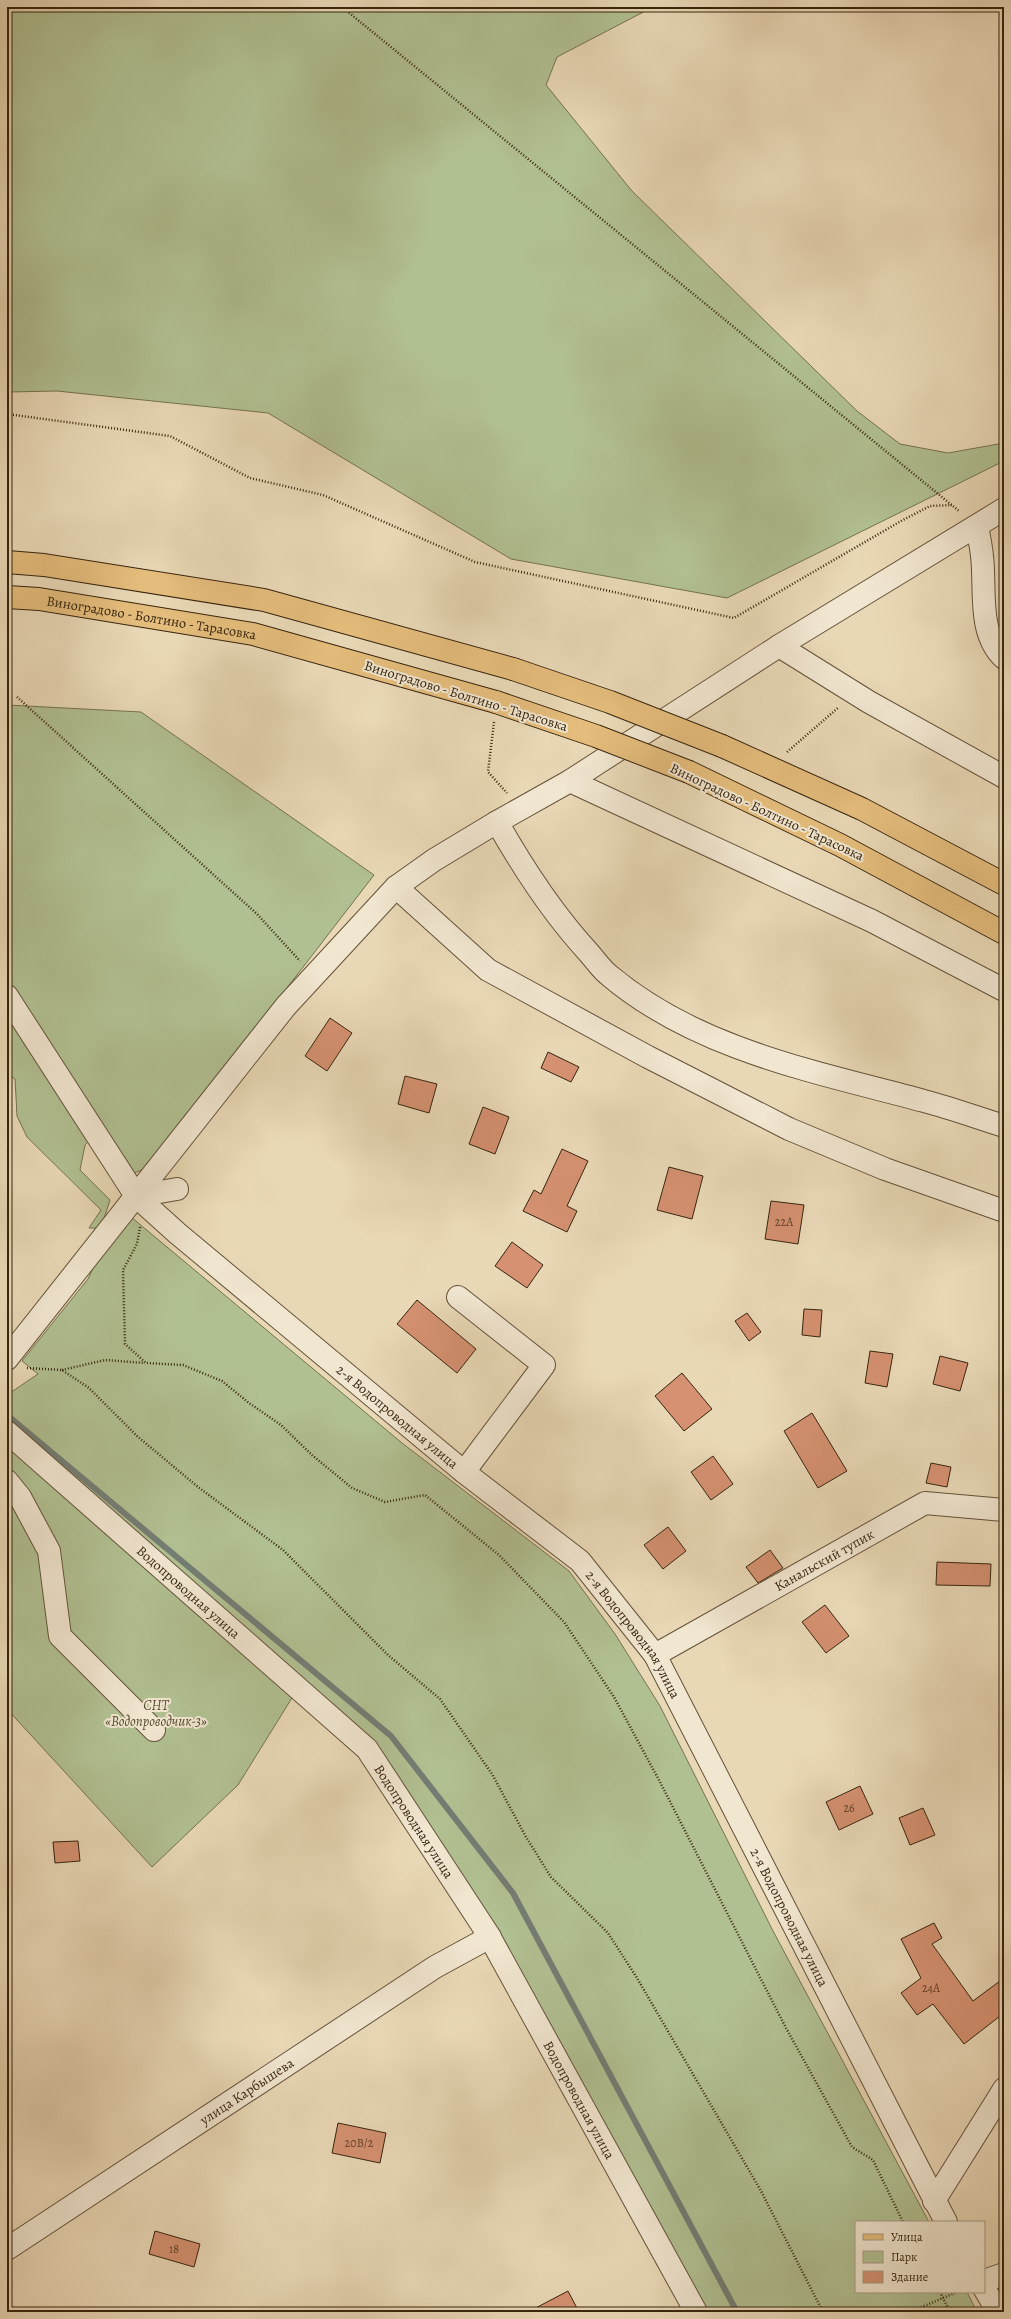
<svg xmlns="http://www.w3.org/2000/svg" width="1011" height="2319" viewBox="0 0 1011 2319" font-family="Alegreya,serif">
  <rect width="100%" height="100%" fill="#e9d8b6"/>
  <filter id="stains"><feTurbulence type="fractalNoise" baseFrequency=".005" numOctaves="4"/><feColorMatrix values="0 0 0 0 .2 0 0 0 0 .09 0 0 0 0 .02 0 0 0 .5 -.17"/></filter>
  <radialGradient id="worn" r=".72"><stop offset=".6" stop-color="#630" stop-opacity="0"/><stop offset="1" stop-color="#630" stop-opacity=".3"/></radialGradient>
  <g fill="#b1c092" stroke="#747250">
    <polygon points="7,7 653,7 557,57 546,85 632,191 857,411 900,444 948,453 1004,443 1004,461 727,598 511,559 268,413 57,391 7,392"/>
    <polygon points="7,705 141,712 374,875 149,1167 132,1174 100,1130 85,1145 80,1170 110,1200 101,1228 89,1228 101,1210 27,1137 17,1116 15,1079 7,1074"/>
    <polygon points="131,1217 402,1443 569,1571 615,1634 660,1706 773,1931 929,2222 856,2222 856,2292 967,2292 977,2312 708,2312 374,1745 7,1422 7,1395 38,1374 22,1361 88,1279 100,1253"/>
    <polygon points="7,1443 295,1693 238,1785 152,1867 7,1709"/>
  </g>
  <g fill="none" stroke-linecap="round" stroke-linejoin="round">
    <polyline stroke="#747d74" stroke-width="6" points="7,1415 391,1736 513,1893 737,2312"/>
  </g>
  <g fill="#d59171" stroke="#37250f">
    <polygon points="330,1018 352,1033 327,1071 305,1056"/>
    <polygon points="548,1052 579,1067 571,1082 541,1068"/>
    <polygon points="405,1076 437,1084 429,1113 398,1104"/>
    <polygon points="483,1107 509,1117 495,1154 469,1144"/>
    <polygon points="562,1149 588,1161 567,1206 577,1211 567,1232 523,1211 534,1190 541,1194"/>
    <polygon points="669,1167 703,1176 692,1219 657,1210"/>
    <polygon points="771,1201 804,1205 798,1244 765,1239"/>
    <polygon points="512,1242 543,1265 527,1288 495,1266"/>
    <polygon points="417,1300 476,1349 457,1373 397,1324"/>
    <polygon points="804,1309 822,1310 820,1337 802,1335"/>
    <polygon points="747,1313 761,1332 749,1341 735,1321"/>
    <polygon points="870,1351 893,1354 887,1387 865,1383"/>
    <polygon points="940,1356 968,1363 960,1391 933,1384"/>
    <polygon points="682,1373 712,1409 684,1431 655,1396"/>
    <polygon points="812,1413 847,1471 818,1488 784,1431"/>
    <polygon points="713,1456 733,1484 711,1500 691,1472"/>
    <polygon points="931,1463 951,1467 947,1487 926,1483"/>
    <polygon points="668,1527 686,1551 663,1569 644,1545"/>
    <polygon points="770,1550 783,1568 758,1583 746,1567"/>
    <polygon points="937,1562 991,1564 990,1586 936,1585"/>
    <polygon points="825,1605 849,1636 826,1653 802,1622"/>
    <polygon points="860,1786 873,1814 839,1830 826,1802"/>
    <polygon points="923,1808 935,1835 910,1845 899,1818"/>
    <polygon points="78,1841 80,1861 55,1863 53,1842"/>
    <polygon points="934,1923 942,1938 932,1944 973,2001 1004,1978 1004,2013 964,2044 933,2004 917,2015 901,1993 921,1978 901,1939"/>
    <polygon points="338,2123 386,2133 380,2163 332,2153"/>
    <polygon points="155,2231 200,2244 194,2267 149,2254"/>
    <polygon points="568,2291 579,2312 528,2312"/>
  </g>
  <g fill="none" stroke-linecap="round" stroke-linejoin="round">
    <g stroke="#645239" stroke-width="24">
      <g id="minor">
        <path d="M977 526C979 536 981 546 982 556 986 588 977 633 1004 658"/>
        <polyline points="779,646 869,702 1004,777"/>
        <polyline points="570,781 872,921 1004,990"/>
        <path d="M497 822C523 868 553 914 589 953 596 961 602 970 610 976 698 1050 817 1072 924 1101 951 1108 978 1118 1004 1126"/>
        <polyline points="396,887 488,970 648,1057 789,1129 885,1169 1004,1211"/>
        <path id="s1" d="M7 996 136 1196 177 1233 464 1472 580 1561 655 1655 946 2222"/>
        <polyline points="136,1196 177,1189"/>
        <polyline points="458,1297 544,1365 464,1472"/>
        <polyline points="7,1359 286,1006 396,887 434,860 497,822 570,781 779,646 1004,509"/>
        <path id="s2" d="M7 1432 367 1749 488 1934 696 2312"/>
        <polyline points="7,1481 20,1497 49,1551 60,1636 154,1730"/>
        <path id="s3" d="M655 1655 925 1503 1004 1510"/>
        <polyline points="934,2201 1004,2089"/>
        <path id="s4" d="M7 2249 435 1967 490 1937"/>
        <polyline points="984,2281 1004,2274"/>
        <polyline points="984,2288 998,2312"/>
      </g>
    </g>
    <g stroke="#37250f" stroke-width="24">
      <g id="major">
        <polyline points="7,562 44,565 264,600 513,669"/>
        <path id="s5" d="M7 597 39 599 253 634 496 702"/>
        <polyline points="722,746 862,809 1004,884"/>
        <polyline points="689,772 840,845 1004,933"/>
      </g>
    </g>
    <g stroke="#37250f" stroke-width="2.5" stroke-dasharray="1 2" stroke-linecap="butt">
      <polyline points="342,7 959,511"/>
      <polyline points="7,414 170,436 250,478 323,495 475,562 734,618 901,521 930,506 952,505"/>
      <polyline points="17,697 257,914 300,961"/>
      <polyline points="494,722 488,772 507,793"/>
      <polyline points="787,752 839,707"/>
      <polyline points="140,1227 137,1244 123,1270 125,1344 146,1363 183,1365 222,1381 249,1403 281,1425 312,1455 352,1488 385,1502 425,1495 499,1555 564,1622 614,1697 660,1782 786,2028 852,2147 873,2160 903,2222"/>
      <polyline points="27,1368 62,1370 89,1388 137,1436 198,1487 283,1550 388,1655 440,1699 492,1774 526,1837 551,1877 608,1933 637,1978 761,2191 823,2312"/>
      <polyline points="62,1370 105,1360 145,1363"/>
      <polyline points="940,2292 950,2312"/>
      <polyline points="910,2312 957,2292"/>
    </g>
    <use href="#minor" stroke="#f1e6d0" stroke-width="22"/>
    <use href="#major" stroke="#e4bc7b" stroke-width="22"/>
    <g stroke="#37250f" stroke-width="24" stroke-linecap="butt">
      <g id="major-bridge">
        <polyline points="513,669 610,702 722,746"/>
        <polyline points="496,702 596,736 689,772"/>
      </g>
    </g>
    <use href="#major-bridge" stroke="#e4bc7b" stroke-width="22"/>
  </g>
  <g text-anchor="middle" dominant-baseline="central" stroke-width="4" stroke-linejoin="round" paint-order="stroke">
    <g font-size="12" fill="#5e4028">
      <text x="784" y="1222">22А</text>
      <text x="849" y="1808">26</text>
      <text x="931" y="1988">24А</text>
      <text x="359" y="2143">20В/2</text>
      <text x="174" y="2249">18</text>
    </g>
    <g font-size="14" fill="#37250f" stroke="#f1e6d0">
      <text stroke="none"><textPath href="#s5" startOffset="146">Виноградово - Болтино - Тарасовка</textPath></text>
      <text transform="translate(466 696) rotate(17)">Виноградово - Болтино - Тарасовка</text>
      <text transform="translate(767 812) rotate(25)">Виноградово - Болтино - Тарасовка</text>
      <text stroke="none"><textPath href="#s1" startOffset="580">2-я Водопроводная улица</textPath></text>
      <text stroke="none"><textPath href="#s3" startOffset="194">Канальский тупик</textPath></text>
      <text stroke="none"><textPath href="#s2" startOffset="242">Водопроводная улица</textPath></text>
      <text stroke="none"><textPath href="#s1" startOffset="904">2-я Водопроводная улица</textPath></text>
      <text stroke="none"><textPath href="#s2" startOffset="566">Водопроводная улица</textPath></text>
      <text stroke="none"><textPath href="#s1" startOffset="1228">2-я Водопроводная улица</textPath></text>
      <text stroke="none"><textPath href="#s4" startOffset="287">улица Карбышева</textPath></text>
      <text stroke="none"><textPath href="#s2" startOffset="890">Водопроводная улица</textPath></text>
    </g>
    <g font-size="14" font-style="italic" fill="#564c30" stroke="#f1e6d0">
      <text x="156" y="1705">СНТ<tspan x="156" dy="16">«Водопроводчик-3»</tspan></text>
    </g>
  </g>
  <rect width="1011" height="2319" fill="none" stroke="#e9d8b6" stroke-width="24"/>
  <rect x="8" y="8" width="995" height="2303" fill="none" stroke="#37250f" stroke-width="2"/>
  <rect x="12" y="12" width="987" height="2295" fill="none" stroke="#37250f"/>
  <rect x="855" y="2221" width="130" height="72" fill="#f1e6d0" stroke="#a79983"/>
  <rect x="863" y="2234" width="20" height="6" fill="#e4bc7b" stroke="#a79983"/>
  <text x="891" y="2241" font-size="12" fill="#37250f">Улица</text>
  <rect x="863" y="2251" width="20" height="12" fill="#b1c092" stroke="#a79983"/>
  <text x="891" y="2261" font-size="12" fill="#37250f">Парк</text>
  <rect x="863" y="2271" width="20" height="12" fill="#d59171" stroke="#a79983"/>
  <text x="891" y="2281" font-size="12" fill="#37250f">Здание</text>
  <rect width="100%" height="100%" filter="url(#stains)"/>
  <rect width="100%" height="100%" fill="url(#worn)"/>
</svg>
